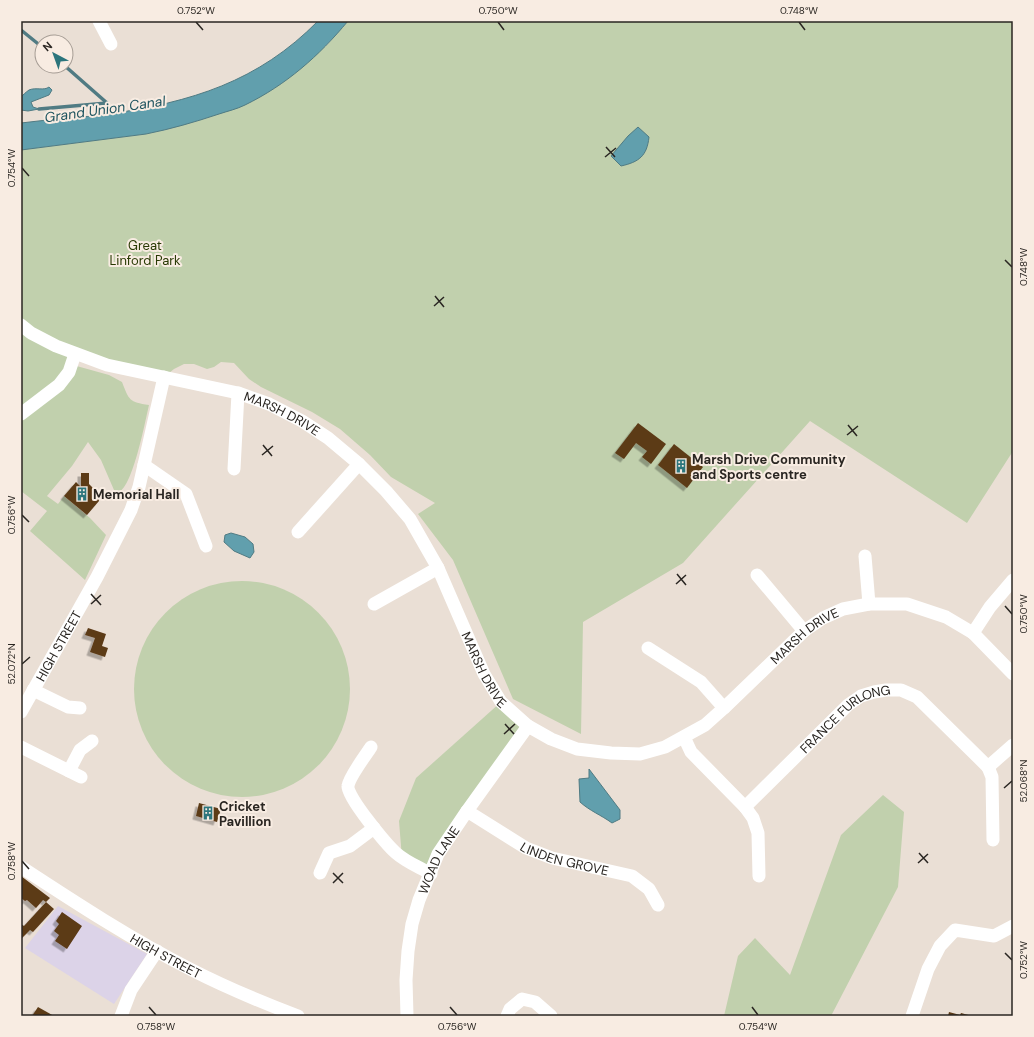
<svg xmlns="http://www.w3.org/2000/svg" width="1034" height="1037" viewBox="0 0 1034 1037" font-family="'DM Sans',sans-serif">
  <defs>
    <filter id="shadow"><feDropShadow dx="-3.5" dy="3.5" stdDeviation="0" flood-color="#0004"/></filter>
  </defs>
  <rect width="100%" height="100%" fill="#eadfd5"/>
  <polygon fill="#dcd3e8" points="58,906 147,954 114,1004 25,948"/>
  <g fill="#c1d0ad">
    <path d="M348 21H1013V451L967 523 810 421 683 563 583 622 581 734 513 699 453 560 418 514 435 503 391 477 370 455 340 429 312 412 261 387 249 379 234 363 221 362 214 367 207 369 194 364H184L174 369 164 377 75 354 73 365 109 375 122 382C129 400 129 402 149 405 145 422 133 486 119 492L114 490 101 460 88 442 72 466 47 496 58 504 64 496 90 518 106 535 85 580 30 531 47 511 21 491V150L146 134 165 130 207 118 327 45Z"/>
    <circle cx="242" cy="689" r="108"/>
    <polygon points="501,702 528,726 431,874 402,858 399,821 416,778"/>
    <polygon points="883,795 904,812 898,887 831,1016 724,1016 738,956 755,938 790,975 841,835"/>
  </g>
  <g fill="#619fad" stroke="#507b83">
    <path d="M318 21H348C319 56 286 85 245 105 237 109 228 111 219 114 195 122 171 129 146 134L21 150V123C50 119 80 118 109 114 191 102 258 82 318 21Z"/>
    <path d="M49 87 52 90 49 95 31 102 33 107 39 109 28 111 21 110V97C23 95 26 92 29 90 36 87 44 91 49 87Z"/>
    <path d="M638 127 649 137C647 156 639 162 621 166L611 156 628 136Z"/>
    <polygon points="231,533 245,537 253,544 254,552 250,558 234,551 224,542 225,535"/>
    <path d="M589 769 620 810V819L612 823C601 815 590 811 580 802L579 779 589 778Z"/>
  </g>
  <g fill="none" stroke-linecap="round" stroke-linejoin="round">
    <g stroke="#507b83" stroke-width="3.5">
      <polyline points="21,30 42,47"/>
      <polyline points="39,109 107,103 65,66"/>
    </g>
  </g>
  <g fill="#5c3b19" filter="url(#shadow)">
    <polygon points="638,423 666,444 651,464 642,457 647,451 636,443 624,459 615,453"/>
    <polygon points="674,444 703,467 687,488 658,465"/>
    <polygon points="81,473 89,473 89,484 97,492 99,501 87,515 64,496 76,482 81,487"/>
    <polygon points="88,628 106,634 102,646 108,648 105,657 90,652 95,638 85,635"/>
    <polygon points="199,803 221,809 217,822 196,816"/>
    <polygon points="21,876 50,898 46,902 54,909 33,932 30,930 21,939 21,924 24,926 46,902 43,900 36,908 27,900 25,901 21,898"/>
    <polygon points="62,912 82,926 67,949 55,941 59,935 54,931 59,924 56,921"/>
    <polygon points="38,1007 54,1016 32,1016"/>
    <polygon points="949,1012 960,1015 961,1013 972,1016 948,1016"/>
  </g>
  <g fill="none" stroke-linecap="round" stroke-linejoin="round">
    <g stroke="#fff" stroke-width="13">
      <polyline points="99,21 111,44"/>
      <path id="s1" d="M21 325 31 333 56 346 107 365 238 393 269 404 302 421 328 438 359 464 386 491 410 519 438 568 484 674 501 702 528 726 551 739 577 749 611 753 640 754 665 747 705 725 724 708 804 631 823 618 843 609 869 604H907L946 617 973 633 1013 674"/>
      <polyline points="21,414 59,385 69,372 75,354"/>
      <polyline points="144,465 186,494 206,546"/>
      <polyline points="234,469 238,393"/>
      <polyline points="298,532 359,464"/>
      <polyline points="865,556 869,604"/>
      <polyline points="757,575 804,631"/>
      <polyline points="374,604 438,568"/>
      <polyline points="973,633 990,607 1013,580"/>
      <polyline points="648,648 701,682 724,708"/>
      <polyline points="33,690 68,707 80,708"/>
      <path id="s2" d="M21 712 97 577 131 510 139 487 164 377"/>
      <path id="s3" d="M684 737 691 752 745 807 848 705 861 696 874 692 886 690H901L917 697 988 767 1013 745"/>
      <polyline points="21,747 81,777"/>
      <path d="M371 747C366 755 349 777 348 786 346 796 387 845 396 853 406 862 419 867 431 874"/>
      <polyline points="988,767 992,777 993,840"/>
      <polyline points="69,771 80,750 92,741"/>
      <polyline points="745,807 753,818 758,833 759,876"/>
      <path id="s4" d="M467 811 526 848 552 858 632 876 649 889 658 905"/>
      <path id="s5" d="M21 867C76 903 131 939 190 969 225 987 261 1002 298 1016"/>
      <polyline points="320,873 329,853 350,846 374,828"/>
      <polyline points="121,1016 131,990 157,951"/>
      <path id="s6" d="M407 1016 406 980 408 951 412 924 419 900 438 854 467 811 528 726"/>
      <polyline points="507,1016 510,1009 522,999 535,1002 551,1016"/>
      <polyline points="912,1016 928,969 940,946 955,930 994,936 1013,926"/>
    </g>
  </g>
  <path fill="none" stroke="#2a2622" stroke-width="1.5" d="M196 22 203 30M498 22 504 30M799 22 805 30M606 147 615 157M605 157 616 148M22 168 29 176M1005 260 1012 267M435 296 444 307M434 306 444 297M848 425 857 436M847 435 858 426M263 445 272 456M262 455 273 446M22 515 29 522M677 574 686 585M676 584 686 575M91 594 101 605M91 604 101 595M1005 606 1012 614M22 664 30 657M505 724 514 734M504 734 515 724M1004 788 1012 781M919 853 928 863M22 861 29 869M918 863 928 854M333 873 343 883M333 883 343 873M1005 953 1012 960M149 1007 156 1015M450 1007 457 1015M752 1007 758 1015"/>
  <defs>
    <g id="building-bare" transform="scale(1.08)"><path d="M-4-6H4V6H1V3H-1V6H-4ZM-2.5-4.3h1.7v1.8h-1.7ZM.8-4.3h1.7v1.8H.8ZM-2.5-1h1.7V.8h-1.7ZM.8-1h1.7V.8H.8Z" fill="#2c757c" stroke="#f8ece2" stroke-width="2.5" paint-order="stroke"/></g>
  </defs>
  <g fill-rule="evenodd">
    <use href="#building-bare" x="681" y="466"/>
    <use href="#building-bare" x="82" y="494"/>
    <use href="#building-bare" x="208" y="813"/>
  </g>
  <g text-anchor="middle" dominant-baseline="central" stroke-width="4" stroke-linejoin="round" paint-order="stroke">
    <g font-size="13" fill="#293a04" stroke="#f8ece2">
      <text x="145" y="245">Great<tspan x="145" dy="15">Linford Park</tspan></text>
    </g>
    <g font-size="13" fill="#2a2622" stroke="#f8ece2">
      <text stroke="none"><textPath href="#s1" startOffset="278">MARSH DRIVE</textPath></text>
      <text stroke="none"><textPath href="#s1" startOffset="1010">MARSH DRIVE</textPath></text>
      <text stroke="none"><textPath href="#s2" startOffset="76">HIGH STREET</textPath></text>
      <text stroke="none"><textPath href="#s1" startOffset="614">MARSH DRIVE</textPath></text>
      <text stroke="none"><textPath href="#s3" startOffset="229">FRANCE FURLONG</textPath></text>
      <text stroke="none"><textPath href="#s4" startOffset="110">LINDEN GROVE</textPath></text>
      <text stroke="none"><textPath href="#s6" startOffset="162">WOAD LANE</textPath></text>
      <text stroke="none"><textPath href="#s5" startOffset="170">HIGH STREET</textPath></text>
    </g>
    <g font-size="13" font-weight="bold" fill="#2a2622" stroke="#f8ece2" text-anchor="start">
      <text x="692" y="459">Marsh Drive Community<tspan x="692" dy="15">and Sports centre</tspan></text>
      <text x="93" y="494">Memorial Hall</text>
      <text x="219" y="806">Cricket<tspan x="219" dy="15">Pavillion</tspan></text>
    </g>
    <g font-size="14" font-style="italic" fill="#1e545f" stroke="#f8ece2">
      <text transform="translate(105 109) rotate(-8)">Grand Union Canal</text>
    </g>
  </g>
  <rect width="1034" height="1037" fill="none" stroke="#f8ece2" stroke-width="44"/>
  <g transform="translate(54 54) rotate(319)"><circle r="19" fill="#f8ece2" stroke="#a69d95"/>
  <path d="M0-3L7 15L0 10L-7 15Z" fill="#2c757c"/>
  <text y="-6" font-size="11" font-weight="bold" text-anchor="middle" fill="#2a2622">N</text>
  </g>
  <rect x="22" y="22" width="990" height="993" fill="none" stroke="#2a2622" stroke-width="1.5"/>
  <g font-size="10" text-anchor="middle" fill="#2a2622">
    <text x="196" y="14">0.752°W</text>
    <text x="498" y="14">0.750°W</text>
    <text x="799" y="14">0.748°W</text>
    <text transform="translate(11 168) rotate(-90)" y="4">0.754°W</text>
    <text transform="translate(1023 267) rotate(-90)" y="4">0.748°W</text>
    <text transform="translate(11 515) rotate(-90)" y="4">0.756°W</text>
    <text transform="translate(1023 614) rotate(-90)" y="4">0.750°W</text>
    <text transform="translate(11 664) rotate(-90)" y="4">52.072°N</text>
    <text transform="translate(1023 781) rotate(-90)" y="4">52.068°N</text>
    <text transform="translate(11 861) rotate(-90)" y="4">0.758°W</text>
    <text transform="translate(1023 960) rotate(-90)" y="4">0.752°W</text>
    <text x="156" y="1030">0.758°W</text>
    <text x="457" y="1030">0.756°W</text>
    <text x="758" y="1030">0.754°W</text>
  </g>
</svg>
